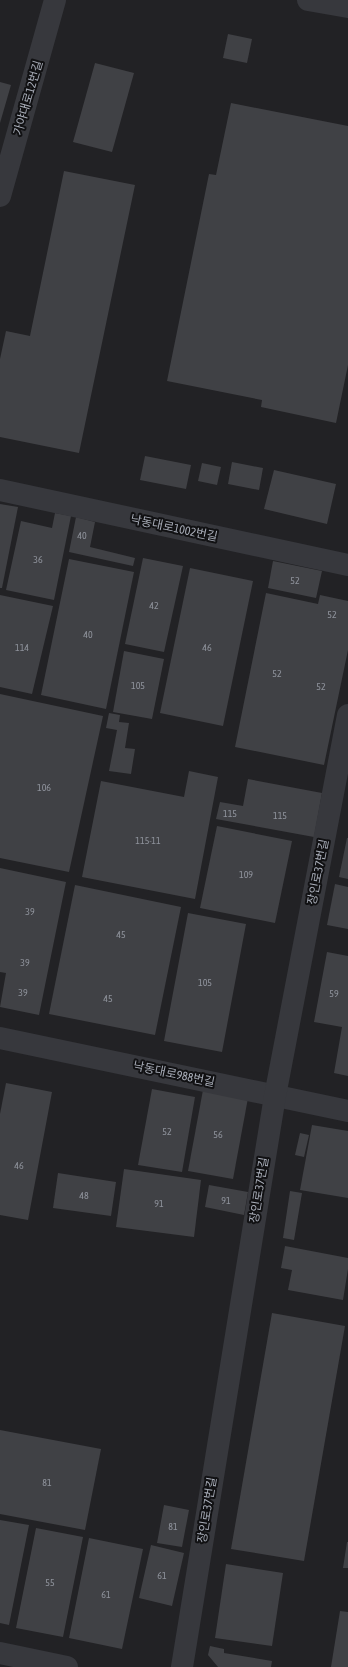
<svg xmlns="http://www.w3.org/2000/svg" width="348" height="1667" viewBox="0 0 348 1667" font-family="'Asap Condensed','Noto Sans KR',sans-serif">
  <rect width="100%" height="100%" fill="#161618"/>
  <rect fill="#222225" x="0" y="0" width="348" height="1667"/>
  <g fill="#404145">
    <polygon points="228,34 252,39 247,63 223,58"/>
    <polygon points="95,63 134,73 112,152 73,142"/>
    <polygon points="0,82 11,85 0,123"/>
    <polygon points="231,103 348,126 348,365 336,423 261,407 262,400 167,381 209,174 216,175"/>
    <polygon points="64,171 135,185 79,453 0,437 0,359 6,331 30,336"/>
    <polygon points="145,456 191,465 186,489 140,480"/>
    <polygon points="232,462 263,468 259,490 228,484"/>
    <polygon points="202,463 221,467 217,485 198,481"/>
    <polygon points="274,470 336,484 327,524 264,509"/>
    <polygon points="0,504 18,507 2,588 0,588"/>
    <polygon points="55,513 71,516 54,600 6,590 21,521 52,528"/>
    <polygon points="76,517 95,522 90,547 135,558 133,566 69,552"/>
    <polygon points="143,558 183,566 164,652 125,644"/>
    <polygon points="69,559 134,572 106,709 41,695"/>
    <polygon points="273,561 322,571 316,598 268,588"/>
    <polygon points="190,568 253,581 223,726 160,713"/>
    <polygon points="266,593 318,604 320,595 348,601 348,650 324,765 235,747"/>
    <polygon points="0,595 53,606 32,694 0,687"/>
    <polygon points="124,651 164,659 152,719 113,712"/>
    <polygon points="0,694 103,716 69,872 0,858"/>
    <polygon points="109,713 120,715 119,722 129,723 125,748 135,749 131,774 109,771 117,730 106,728"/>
    <polygon points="189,771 218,777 195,899 82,877 101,781 184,797"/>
    <polygon points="248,779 322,793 314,837 216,819 220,802 243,806"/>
    <polygon points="217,826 292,841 275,923 200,908"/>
    <polygon points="347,838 348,838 348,879 339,877"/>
    <polygon points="0,868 66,882 39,1015 0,1007 6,973 0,972"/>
    <polygon points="335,884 348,887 348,929 327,925"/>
    <polygon points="75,885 181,907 155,1035 49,1014"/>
    <polygon points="188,913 246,924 222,1052 164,1041"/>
    <polygon points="327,952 348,956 348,1076 334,1073 342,1027 314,1022"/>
    <polygon points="6,1083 52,1092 28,1220 0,1215 0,1114"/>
    <polygon points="152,1089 195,1097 182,1172 138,1165"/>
    <polygon points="203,1090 248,1098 233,1179 188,1171"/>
    <polygon points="312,1125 348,1131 348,1198 300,1190"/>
    <polygon points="300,1133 309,1135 304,1157 295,1155"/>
    <polygon points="124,1169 201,1180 194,1237 116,1227"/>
    <polygon points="58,1173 116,1182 111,1216 53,1208"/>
    <polygon points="209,1185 248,1192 244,1215 205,1207"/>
    <polygon points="290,1191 302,1193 294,1240 283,1238"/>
    <polygon points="285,1246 348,1258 348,1269 343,1300 288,1290 292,1270 281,1268"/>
    <polygon points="272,1313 345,1326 304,1561 231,1549"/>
    <polygon points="0,1430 101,1449 85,1530 0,1514"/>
    <polygon points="164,1505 189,1510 182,1547 157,1543"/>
    <polygon points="0,1520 29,1525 9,1625 0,1623"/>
    <polygon points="36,1528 83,1537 63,1637 16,1628"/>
    <polygon points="89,1538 143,1549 122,1649 69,1638"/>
    <polygon points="347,1542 348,1542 348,1568 343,1568"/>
    <polygon points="151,1545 184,1553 172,1606 139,1598"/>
    <polygon points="226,1564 283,1573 272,1646 215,1638"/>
    <polygon points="340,1611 348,1612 348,1667 331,1667"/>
    <polygon points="210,1646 224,1649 224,1653 272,1661 271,1667 218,1667 208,1655"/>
  </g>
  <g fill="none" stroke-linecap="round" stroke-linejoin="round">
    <g stroke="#37383d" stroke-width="22">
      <polyline points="0,196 55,0"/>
      <polyline points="0,490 348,565"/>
      <polyline points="0,1038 348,1111"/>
      <polyline points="0,1653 67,1667"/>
      <polyline points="182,1667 275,1096 348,715"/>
    </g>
    <polyline stroke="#37383d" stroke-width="22" points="308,0 348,7"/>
  </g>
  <g text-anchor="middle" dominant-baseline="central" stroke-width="4" stroke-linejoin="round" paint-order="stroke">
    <g font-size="10" fill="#8e929b">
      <text x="82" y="535">40</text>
      <text x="38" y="559">36</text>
      <text x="295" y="580">52</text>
      <text x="154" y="605">42</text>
      <text x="332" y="614">52</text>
      <text x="88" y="634">40</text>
      <text x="22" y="647">114</text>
      <text x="207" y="647">46</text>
      <text x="277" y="673">52</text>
      <text x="138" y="685">105</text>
      <text x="321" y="686">52</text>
      <text x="44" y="787">106</text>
      <text x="230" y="813">115</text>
      <text x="280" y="815">115</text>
      <text x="148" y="840">115-11</text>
      <text x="246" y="874">109</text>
      <text x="30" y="911">39</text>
      <text x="121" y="934">45</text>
      <text x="25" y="962">39</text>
      <text x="205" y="982">105</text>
      <text x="23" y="992">39</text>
      <text x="334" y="993">59</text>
      <text x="108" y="998">45</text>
      <text x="167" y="1131">52</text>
      <text x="218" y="1134">56</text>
      <text x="19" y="1165">46</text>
      <text x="84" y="1195">48</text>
      <text x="226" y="1200">91</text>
      <text x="159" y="1203">91</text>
      <text x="47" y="1482">81</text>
      <text x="173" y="1526">81</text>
      <text x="162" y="1575">61</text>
      <text x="50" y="1582">55</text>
      <text x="106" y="1594">61</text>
    </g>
    <g font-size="12" fill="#a8adb8" stroke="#111113">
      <text transform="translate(28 98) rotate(-74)">가야대로12번길</text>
      <text transform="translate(174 528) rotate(12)">낙동대로1002번길</text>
      <text transform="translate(318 872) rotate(-79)">장인로37번길</text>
      <text transform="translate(174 1074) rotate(12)">낙동대로988번길</text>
      <text transform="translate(259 1190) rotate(-81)">장인로37번길</text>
      <text transform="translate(207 1510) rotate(-81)">장인로37번길</text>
    </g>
  </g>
</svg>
